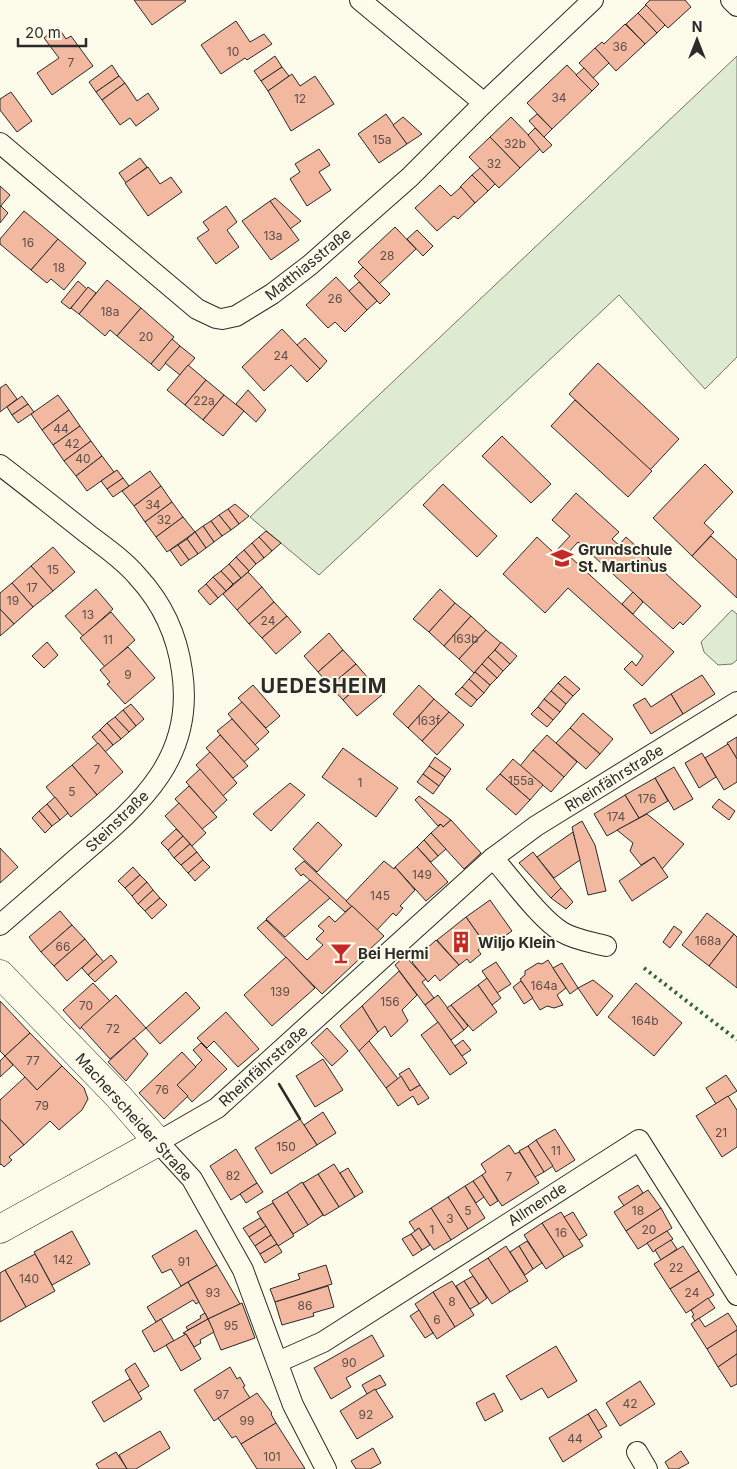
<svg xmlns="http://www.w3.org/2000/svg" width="737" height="1469" viewBox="0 0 737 1469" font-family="Inter,sans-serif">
  <rect width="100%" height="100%" fill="#fdfbea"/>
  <g fill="#deebd1" stroke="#74746e">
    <polygon points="737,56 737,357 705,389 619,295 319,575 250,517"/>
    <polygon points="732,610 737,614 737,660 732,664 718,665 704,652 701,642"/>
  </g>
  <g fill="#f2b8a0" stroke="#2b2b2b">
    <polygon points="134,0 185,0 186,1 152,25"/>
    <polygon points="650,0 685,0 691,7 668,28 645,5"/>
    <polygon points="646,5 665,25 657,33 638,13"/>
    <polygon points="638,13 657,33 645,44 626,24"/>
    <polygon points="236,21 250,42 264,34 272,44 247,60 245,58 221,74 201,45"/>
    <polygon points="625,24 645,44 616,71 595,48 602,42 604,44"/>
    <polygon points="58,27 66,39 71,36 93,66 52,95 37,73 59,58 44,38"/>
    <polygon points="595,48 609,63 593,78 579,63"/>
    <polygon points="275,56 282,67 261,81 254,71"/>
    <polygon points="112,65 119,76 96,92 89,82"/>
    <polygon points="567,65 592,91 552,129 527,103"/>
    <polygon points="282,67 289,76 268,91 261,81"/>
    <polygon points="584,68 599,84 592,91 576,75"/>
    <polygon points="292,74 300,86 315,76 334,104 291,131 268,91"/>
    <polygon points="119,76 125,83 102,100 96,92"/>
    <polygon points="125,83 137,101 148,93 159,109 136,126 130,118 120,125 102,100"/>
    <polygon points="11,92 32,121 17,132 0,110 0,99"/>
    <polygon points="386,114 407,144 379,163 358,134"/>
    <polygon points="537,114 552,129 544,137 529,121"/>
    <polygon points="403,117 422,134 407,144 393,125"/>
    <polygon points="511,117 541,148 520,168 490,137"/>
    <polygon points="535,128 552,145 543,153 528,135"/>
    <polygon points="490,137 520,168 499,188 469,157"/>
    <polygon points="319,149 330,165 319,172 331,190 307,206 290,179 300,172 295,164"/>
    <polygon points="140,158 147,167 126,183 119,173"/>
    <polygon points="148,167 160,184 171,177 182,192 148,216 125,183"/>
    <polygon points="480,168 495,184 488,191 472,175"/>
    <polygon points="472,175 488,191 475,203 460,187"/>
    <polygon points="440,185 451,196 461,187 475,203 458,219 454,216 437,231 415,208"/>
    <polygon points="0,186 10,195 0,207"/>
    <polygon points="275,198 301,221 290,229 270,201"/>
    <polygon points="270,201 299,240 271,260 242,221"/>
    <polygon points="1,206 8,213 0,223 0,207"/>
    <polygon points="226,206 237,222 227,230 239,247 216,264 197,238 209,230 203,222"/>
    <polygon points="24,211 58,239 31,270 0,244 0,239"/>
    <polygon points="395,227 416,249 379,284 358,262"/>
    <polygon points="417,230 433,246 423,256 407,239"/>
    <polygon points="58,239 86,263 64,290 51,279 47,283 31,270"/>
    <polygon points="363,267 390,294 380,304 354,276"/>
    <polygon points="336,277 367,310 345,332 335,322 328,328 306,305"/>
    <polygon points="107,280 141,308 117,336 110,330 105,336 79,314"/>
    <polygon points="78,281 87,289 70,309 61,302"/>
    <polygon points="359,282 377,301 367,310 349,291"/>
    <polygon points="88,287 96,293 79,314 71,308"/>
    <polygon points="141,308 174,337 151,364 117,336"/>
    <polygon points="282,329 320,369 307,382 291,365 264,391 242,367"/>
    <polygon points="305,338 327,361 320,369 297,345"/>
    <polygon points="172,339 180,346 159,371 151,364"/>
    <polygon points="180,346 195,358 180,375 165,363"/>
    <polygon points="598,363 679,439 650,470 569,394"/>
    <polygon points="188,365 206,380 185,405 167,390"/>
    <polygon points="206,380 224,395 203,420 185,405"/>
    <polygon points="6,384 17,399 0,412 0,388"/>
    <polygon points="248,390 266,410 256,422 236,404"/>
    <polygon points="58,395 69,410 42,430 31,414"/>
    <polygon points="224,395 244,411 223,436 203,420"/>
    <polygon points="22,396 28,404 12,415 7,407"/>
    <polygon points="575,400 652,471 628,497 551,426"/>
    <polygon points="28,404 34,412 18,423 12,415"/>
    <polygon points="69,410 80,426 53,445 42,430"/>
    <polygon points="80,426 91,441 64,461 53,445"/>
    <polygon points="502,436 551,484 531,503 482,456"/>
    <polygon points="91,441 102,456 76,476 64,461"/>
    <polygon points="102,456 114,472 87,491 76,476"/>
    <polygon points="705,464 733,492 704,523 714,532 692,556 653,518"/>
    <polygon points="117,470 123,478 107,489 101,481"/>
    <polygon points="150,471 161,486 134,506 122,491"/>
    <polygon points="123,478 129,486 113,497 107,489"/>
    <polygon points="443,484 497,536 477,557 423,505"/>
    <polygon points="161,486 172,502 145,522 134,506"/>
    <polygon points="576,493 619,532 612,539 619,545 626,537 701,606 683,625 680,622 673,629 578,542 567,554 674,652 642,686 624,669 632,661 636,666 643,656 568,588 545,613 503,574 537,537 554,553 570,536 552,520"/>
    <polygon points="172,502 183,517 156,537 145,522"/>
    <polygon points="235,504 249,516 239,524 228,509"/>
    <polygon points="228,509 239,524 231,530 219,515"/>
    <polygon points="219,515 231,530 222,536 211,521"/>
    <polygon points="183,517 195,532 167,552 156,537"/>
    <polygon points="211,521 222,536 214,542 203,526"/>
    <polygon points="203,526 214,542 206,548 195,532"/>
    <polygon points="266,531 281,543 272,551 259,537"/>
    <polygon points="195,532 206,548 198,554 187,539"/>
    <polygon points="711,536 737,560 737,598 692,556"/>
    <polygon points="259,537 272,551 264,558 252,543"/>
    <polygon points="187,539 198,554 189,560 178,545"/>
    <polygon points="252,543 264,558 256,564 244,550"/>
    <polygon points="178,545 189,560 181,566 170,550"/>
    <polygon points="53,547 75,572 53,591 31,566"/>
    <polygon points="244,550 256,564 249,571 236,557"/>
    <polygon points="236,557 249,571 241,578 229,564"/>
    <polygon points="229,564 241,578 233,584 221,571"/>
    <polygon points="31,566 53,591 33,607 12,583"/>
    <polygon points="221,571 233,584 226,591 213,577"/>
    <polygon points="248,572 262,587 237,610 223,594"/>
    <polygon points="213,577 226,591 218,598 206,584"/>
    <polygon points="12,583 33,607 14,624 0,609 0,593"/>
    <polygon points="206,584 218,598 210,605 198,591"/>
    <polygon points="262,587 274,602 249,624 237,610"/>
    <polygon points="96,589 113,609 83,636 65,616"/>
    <polygon points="440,589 455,603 429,632 413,619"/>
    <polygon points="633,592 643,602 633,614 622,604"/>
    <polygon points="274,602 287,616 262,638 249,624"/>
    <polygon points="455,603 471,616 444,646 429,632"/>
    <polygon points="0,609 14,624 0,636"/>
    <polygon points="111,612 135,640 105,667 80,638"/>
    <polygon points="287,616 301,632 276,654 262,638"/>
    <polygon points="471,616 486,630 459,659 444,646"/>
    <polygon points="486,630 501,643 474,673 459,659"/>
    <polygon points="329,633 343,650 318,672 304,656"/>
    <polygon points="47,642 58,655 44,668 32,656"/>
    <polygon points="501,642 517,656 510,664 495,650"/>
    <polygon points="128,647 155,678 125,704 107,684 110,682 100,670"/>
    <polygon points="343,650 356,664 330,686 318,672"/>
    <polygon points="495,650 510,664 503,671 488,657"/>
    <polygon points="488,657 503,671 497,678 482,664"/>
    <polygon points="356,664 368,678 343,700 330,686"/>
    <polygon points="482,664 497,678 490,685 475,672"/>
    <polygon points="475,672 490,685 484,693 469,679"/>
    <polygon points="702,675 715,694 683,714 671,694"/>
    <polygon points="565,676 580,689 573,696 558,683"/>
    <polygon points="368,678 383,694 357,716 343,700"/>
    <polygon points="469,679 484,693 477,700 462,687"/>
    <polygon points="558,683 573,696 566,704 551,691"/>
    <polygon points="253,685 280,716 266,728 238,698"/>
    <polygon points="419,685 434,699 408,728 393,714"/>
    <polygon points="462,687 477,700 471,707 455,694"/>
    <polygon points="551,691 566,704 560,712 544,699"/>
    <polygon points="671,694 683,714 651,734 633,705 645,698 651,707"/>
    <polygon points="434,699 449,712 422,741 408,728"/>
    <polygon points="544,699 560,712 553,720 538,707"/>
    <polygon points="242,702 269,732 255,745 228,714"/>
    <polygon points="131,704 144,719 136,726 123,710"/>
    <polygon points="538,707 553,720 547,727 531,714"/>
    <polygon points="123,710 136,726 129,732 115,717"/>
    <polygon points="449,712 464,725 437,755 422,741"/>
    <polygon points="583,713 613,739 600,754 570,728"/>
    <polygon points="115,717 129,732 121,739 107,723"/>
    <polygon points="232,719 259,749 244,762 217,731"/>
    <polygon points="107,723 121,739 113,745 100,730"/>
    <polygon points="570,728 600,754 586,769 556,743"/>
    <polygon points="100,730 113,745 105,752 92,737"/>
    <polygon points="220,735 248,766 233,778 206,748"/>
    <polygon points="547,735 577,762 564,777 533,750"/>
    <polygon points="737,737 737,759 727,743"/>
    <polygon points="98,743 123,772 97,795 72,765"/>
    <polygon points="728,744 737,759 737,782 724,790 705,758"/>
    <polygon points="343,748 398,788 376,817 322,777"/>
    <polygon points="533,750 564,777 551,792 520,766"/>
    <polygon points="210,752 237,783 223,796 196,765"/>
    <polygon points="702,753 716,777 699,788 685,763"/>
    <polygon points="435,757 451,769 445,777 429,766"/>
    <polygon points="513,759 543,785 530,800 500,774"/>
    <polygon points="72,765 97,795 71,817 46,787"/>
    <polygon points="429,766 445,777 439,786 423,774"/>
    <polygon points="674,767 693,799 674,810 655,778"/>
    <polygon points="200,769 227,800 213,813 186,782"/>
    <polygon points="423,774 439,786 433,794 417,782"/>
    <polygon points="500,774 530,800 516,815 486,789"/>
    <polygon points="655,778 668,801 639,818 625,795"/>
    <polygon points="290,783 305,795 271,831 253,814"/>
    <polygon points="189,786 217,817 202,829 175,799"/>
    <polygon points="625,795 639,818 607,836 594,814"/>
    <polygon points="419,796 451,820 443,827 440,824 438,826 415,800"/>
    <polygon points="55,797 68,813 60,820 47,804"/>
    <polygon points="719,799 735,811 729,820 712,807"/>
    <polygon points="179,803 206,833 192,846 165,816"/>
    <polygon points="47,804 60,820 52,826 39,811"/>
    <polygon points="39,811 52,826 45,833 32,818"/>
    <polygon points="647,814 684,844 662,869 654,857 641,865 630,851 633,843 617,830"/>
    <polygon points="451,820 481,853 464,869 431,833 441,824 443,827"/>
    <polygon points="582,821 595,845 606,891 588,895 572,827"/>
    <polygon points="318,822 342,845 317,872 293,849"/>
    <polygon points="176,829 183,836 168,850 161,843"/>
    <polygon points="573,832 580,860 554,878 537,857"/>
    <polygon points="431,833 446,849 438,856 424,840"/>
    <polygon points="183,836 190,844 174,858 168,850"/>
    <polygon points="424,840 438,856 431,862 417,847"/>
    <polygon points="190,844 197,852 181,865 174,858"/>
    <polygon points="417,847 448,882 426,901 395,867"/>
    <polygon points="0,848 18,867 0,883"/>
    <polygon points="197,852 203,860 188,873 181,865"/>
    <polygon points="533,852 561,888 551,898 519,863"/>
    <polygon points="654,857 668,877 632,901 619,881"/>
    <polygon points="203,860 210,867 195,881 188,873"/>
    <polygon points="304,861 352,906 345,912 303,874 301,876 295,869"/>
    <polygon points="384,861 394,869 395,867 415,890 400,906 403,908 396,916 393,913 377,930 346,901"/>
    <polygon points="133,867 140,875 125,888 118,881"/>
    <polygon points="140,875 147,882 132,896 125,888"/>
    <polygon points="310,880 330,898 285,937 266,919"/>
    <polygon points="147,882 153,890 138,904 132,896"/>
    <polygon points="561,888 573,902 566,909 551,898"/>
    <polygon points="153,890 160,898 145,911 138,904"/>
    <polygon points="160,898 167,905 152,919 145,911"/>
    <polygon points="490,900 512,931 488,948 466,917"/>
    <polygon points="352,906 384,936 322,994 257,928 266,920 307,960 323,945 316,939 324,931 318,926 329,916 335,922"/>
    <polygon points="60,911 72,925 41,952 29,937"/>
    <polygon points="707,913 734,934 709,966 682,945"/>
    <polygon points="466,917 485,944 478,950 481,954 470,963 467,959 459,965 437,940"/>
    <polygon points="72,925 85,939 54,966 41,952"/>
    <polygon points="674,926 682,932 670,948 663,942"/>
    <polygon points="734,934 737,937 737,988 709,966"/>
    <polygon points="85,939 97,954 67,981 54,966"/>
    <polygon points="436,940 459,965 440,981 435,975 428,982 412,962"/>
    <polygon points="97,954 104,962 88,975 82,968"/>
    <polygon points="111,955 117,962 95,982 88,975"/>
    <polygon points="405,956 426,979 422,982 434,998 425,1005 395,965"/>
    <polygon points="286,957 315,988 272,1026 244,995"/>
    <polygon points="548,960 566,988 557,995 563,1005 554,1008 547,1006 540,1010 520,979 525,975 525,971 538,963 542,964"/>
    <polygon points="496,962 511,984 497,993 482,971"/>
    <polygon points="562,963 578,988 570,994 553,968"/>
    <polygon points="399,971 417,995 402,1010 408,1021 391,1037 385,1026 378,1032 362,1006"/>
    <polygon points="487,978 501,998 492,1005 478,985"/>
    <polygon points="593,980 613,996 597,1016 578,988"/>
    <polygon points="521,981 533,998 524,1004 513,987"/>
    <polygon points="93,983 110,1001 80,1029 63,1010"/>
    <polygon points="636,983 682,1023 654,1056 608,1017"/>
    <polygon points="478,985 497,1012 473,1031 451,1005"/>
    <polygon points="186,992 200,1008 160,1044 146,1028"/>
    <polygon points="116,995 146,1028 110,1059 81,1027"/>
    <polygon points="438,995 464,1030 451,1040 425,1005"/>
    <polygon points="0,1001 30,1033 5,1056 0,1051"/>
    <polygon points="451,1005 468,1026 464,1030 447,1008"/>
    <polygon points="362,1006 378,1032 359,1051 340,1026"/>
    <polygon points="226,1012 259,1049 238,1067 214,1041 207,1048 197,1038"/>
    <polygon points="438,1022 467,1063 450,1075 421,1035"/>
    <polygon points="327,1028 348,1051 332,1066 311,1043"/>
    <polygon points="30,1033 62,1066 37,1090 5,1056"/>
    <polygon points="134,1038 148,1054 126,1081 108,1062"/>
    <polygon points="463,1040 471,1050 462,1056 455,1046"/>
    <polygon points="369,1041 398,1079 386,1088 359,1051"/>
    <polygon points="201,1043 227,1069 192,1102 177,1085 202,1060 193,1050"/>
    <polygon points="182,1052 196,1067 177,1085 188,1096 164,1119 139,1093"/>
    <polygon points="5,1056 13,1065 0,1077 0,1061"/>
    <polygon points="323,1059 343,1090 315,1107 296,1076"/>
    <polygon points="62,1066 84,1088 88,1099 82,1110 59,1130 50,1121 24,1145 0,1119 0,1100 25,1077 37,1090"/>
    <polygon points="409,1068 420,1085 410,1091 399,1074"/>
    <polygon points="726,1075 737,1091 716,1104 706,1088"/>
    <polygon points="401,1076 410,1091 420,1085 429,1098 418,1105 413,1096 398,1106 386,1088"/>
    <polygon points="728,1096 737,1110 737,1147 722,1157 696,1116"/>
    <polygon points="323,1112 336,1133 317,1145 304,1125"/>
    <polygon points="0,1119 24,1145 9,1157 12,1160 4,1167 1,1164 0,1165"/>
    <polygon points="300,1119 317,1145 271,1174 255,1148"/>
    <polygon points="555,1129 575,1160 556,1172 536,1140"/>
    <polygon points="536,1140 553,1166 544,1172 528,1146"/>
    <polygon points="509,1145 515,1154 519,1152 539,1183 502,1206 482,1175 486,1172 481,1164"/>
    <polygon points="528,1146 544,1172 535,1177 519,1151"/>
    <polygon points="236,1149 257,1183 231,1200 210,1166"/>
    <polygon points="334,1164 355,1197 339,1207 318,1174"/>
    <polygon points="348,1168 363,1192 355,1197 340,1173"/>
    <polygon points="318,1174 339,1207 324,1216 303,1183"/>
    <polygon points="482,1175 498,1201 490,1206 473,1181"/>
    <polygon points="473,1181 484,1197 476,1203 465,1186"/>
    <polygon points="302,1182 323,1215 308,1225 287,1192"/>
    <polygon points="257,1183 263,1192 246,1203 240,1194"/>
    <polygon points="638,1185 643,1193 624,1206 618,1197"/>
    <polygon points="465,1186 485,1218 468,1229 448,1197"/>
    <polygon points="648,1190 661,1208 626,1231 614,1212"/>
    <polygon points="287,1192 308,1225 293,1234 272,1201"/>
    <polygon points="448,1197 468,1229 451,1240 431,1208"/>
    <polygon points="273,1203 294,1236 278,1246 257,1212"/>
    <polygon points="431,1208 451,1240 434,1250 419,1228 415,1231 409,1222"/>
    <polygon points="661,1208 672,1228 638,1249 626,1231"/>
    <polygon points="561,1212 583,1246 564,1257 542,1223"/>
    <polygon points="573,1212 587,1235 579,1240 564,1217"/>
    <polygon points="260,1218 266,1226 249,1237 243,1228"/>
    <polygon points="542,1223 564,1257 546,1269 524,1235"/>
    <polygon points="266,1226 271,1235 255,1246 249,1237"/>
    <polygon points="419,1228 430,1245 422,1250 411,1234"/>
    <polygon points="196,1230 217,1265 181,1286 171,1269 162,1273 152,1256"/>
    <polygon points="72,1231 90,1264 52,1285 34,1252"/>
    <polygon points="667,1231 673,1239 653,1252 647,1243"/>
    <polygon points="411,1234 422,1250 413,1256 402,1239"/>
    <polygon points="271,1235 277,1244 260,1254 255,1246"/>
    <polygon points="671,1240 677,1249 661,1260 655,1250"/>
    <polygon points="527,1241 542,1263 533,1269 519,1246"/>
    <polygon points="277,1244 282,1252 265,1263 260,1254"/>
    <polygon points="506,1246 528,1281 510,1292 488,1258"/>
    <polygon points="519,1246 533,1269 525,1275 510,1252"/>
    <polygon points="683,1246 699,1271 670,1289 654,1264"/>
    <polygon points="35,1254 55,1291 26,1307 5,1270"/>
    <polygon points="488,1258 510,1292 492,1304 469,1270"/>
    <polygon points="217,1265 240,1304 208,1319 188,1282"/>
    <polygon points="326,1265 332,1284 275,1302 270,1289 300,1279 298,1274"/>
    <polygon points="5,1270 26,1307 0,1322 0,1273"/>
    <polygon points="699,1271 714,1295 686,1313 670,1289"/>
    <polygon points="473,1276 487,1298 479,1304 464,1281"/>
    <polygon points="452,1281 474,1315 455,1327 433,1292"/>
    <polygon points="464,1281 479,1304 470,1309 456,1286"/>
    <polygon points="188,1282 199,1302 196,1304 193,1300 156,1322 147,1307"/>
    <polygon points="328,1286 334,1307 313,1313 314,1316 282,1325 275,1302"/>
    <polygon points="433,1292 455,1327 437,1339 415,1304"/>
    <polygon points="708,1298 715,1308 695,1321 692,1316 694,1315 691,1310"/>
    <polygon points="242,1303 255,1338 221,1350 208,1319"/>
    <polygon points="419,1310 433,1333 425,1338 410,1316"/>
    <polygon points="205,1313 208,1319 188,1330 186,1327 201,1318 200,1316"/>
    <polygon points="728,1313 737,1327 737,1330 707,1349 691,1324 699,1318 705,1327"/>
    <polygon points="161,1319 174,1341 154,1352 142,1331"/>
    <polygon points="208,1319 214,1332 200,1340 201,1343 194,1347 186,1334 183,1333"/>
    <polygon points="737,1330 737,1354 718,1367 707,1349"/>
    <polygon points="186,1334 201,1359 181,1371 166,1345"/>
    <polygon points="372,1335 384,1356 346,1378 351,1387 331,1399 314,1368"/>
    <polygon points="556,1346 577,1381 548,1398 542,1388 521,1400 506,1376"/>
    <polygon points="737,1354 737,1384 731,1387 718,1367"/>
    <polygon points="135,1363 149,1386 138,1393 125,1370"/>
    <polygon points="230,1367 237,1379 240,1377 245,1386 243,1387 250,1398 214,1421 194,1390"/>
    <polygon points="380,1375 386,1385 367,1394 362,1385"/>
    <polygon points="130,1379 142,1399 104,1422 92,1402"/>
    <polygon points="640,1381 655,1404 620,1426 606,1403"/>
    <polygon points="375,1389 393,1417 357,1439 340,1411"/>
    <polygon points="257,1393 272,1413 271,1414 276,1423 241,1444 236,1436 232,1438 218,1418"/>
    <polygon points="494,1393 503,1411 485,1421 476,1403"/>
    <polygon points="596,1409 607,1426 598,1431 588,1414"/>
    <polygon points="588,1414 602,1437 563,1462 549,1438"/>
    <polygon points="276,1423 304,1467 305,1469 257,1469 241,1444"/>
    <polygon points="160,1431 170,1448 136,1469 127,1469 119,1455"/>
    <polygon points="373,1448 381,1463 370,1469 356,1469 351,1461"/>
    <polygon points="681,1451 689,1463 678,1469 669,1469 665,1462"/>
    <polygon points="116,1452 127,1469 99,1469 96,1464"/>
  </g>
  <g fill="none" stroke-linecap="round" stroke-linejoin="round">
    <g stroke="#2b2b2b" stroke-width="22">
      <g id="street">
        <polyline points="360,0 484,103"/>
        <polyline points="731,0 737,6"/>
        <polyline points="0,143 197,309 216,318 222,319 236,316 272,294 310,265 410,177 484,103 593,0"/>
        <path d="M0 465C30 488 60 512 89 535 106 548 125 561 138 577 163 604 177 635 182 671 195 757 142 803 83 853 55 877 28 901 0 925"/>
        <path d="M493 858C511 878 540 919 562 932 575 940 592 942 606 946"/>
        <polyline points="278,1362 323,1342 639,1140 737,1295"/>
        <polyline points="637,1452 647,1469"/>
        <polyline points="326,1469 293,1405 243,1270 192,1179 158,1142 217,1108 493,858 536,826 737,702"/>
      </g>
    </g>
    <g stroke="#2b2b2b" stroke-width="29">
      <polyline id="secondary" points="0,974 118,1096 158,1142 0,1229"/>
    </g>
    <use href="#street" stroke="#fdfbea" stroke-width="20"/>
    <use href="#secondary" stroke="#fdfbea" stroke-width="28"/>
    <polyline stroke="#34623c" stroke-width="4" stroke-dasharray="2.5 4" stroke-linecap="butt" points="644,968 737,1040"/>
    <polyline stroke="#2b2b2b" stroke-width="2.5" points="279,1084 300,1119"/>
  </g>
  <defs>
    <g id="school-bare" transform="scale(1.725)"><path d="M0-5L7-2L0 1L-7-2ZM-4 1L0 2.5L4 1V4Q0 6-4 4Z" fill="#c62828" stroke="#fdfbea" stroke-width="2.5" paint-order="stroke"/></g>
    <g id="building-bare" transform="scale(1.725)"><path d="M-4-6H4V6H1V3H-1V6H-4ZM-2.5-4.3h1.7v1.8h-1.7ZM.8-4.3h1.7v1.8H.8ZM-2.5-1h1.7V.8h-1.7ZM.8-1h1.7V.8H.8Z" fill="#c62828" stroke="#fdfbea" stroke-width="2.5" paint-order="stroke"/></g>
    <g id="bar-bare" transform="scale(1.725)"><path d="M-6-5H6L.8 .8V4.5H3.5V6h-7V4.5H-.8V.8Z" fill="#c62828" stroke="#fdfbea" stroke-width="2.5" paint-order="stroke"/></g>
  </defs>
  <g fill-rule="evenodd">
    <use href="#school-bare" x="562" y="558"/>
    <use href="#building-bare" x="461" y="942"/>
    <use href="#bar-bare" x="341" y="953"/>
  </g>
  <g text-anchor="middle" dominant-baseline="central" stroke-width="4" stroke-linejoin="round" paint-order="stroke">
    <g font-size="12" fill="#5d4e48">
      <text x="620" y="46">36</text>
      <text x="233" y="51">10</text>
      <text x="71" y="62">7</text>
      <text x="559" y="97">34</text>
      <text x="300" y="98">12</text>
      <text x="382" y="139">15a</text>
      <text x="515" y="143">32b</text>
      <text x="494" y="163">32</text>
      <text x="273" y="235">13a</text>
      <text x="28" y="242">16</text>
      <text x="387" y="255">28</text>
      <text x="59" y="267">18</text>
      <text x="335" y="298">26</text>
      <text x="110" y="311">18a</text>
      <text x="146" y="336">20</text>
      <text x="281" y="355">24</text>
      <text x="204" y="400">22a</text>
      <text x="61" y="428">44</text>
      <text x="72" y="443">42</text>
      <text x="83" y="458">40</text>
      <text x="153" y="504">34</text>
      <text x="164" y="519">32</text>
      <text x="53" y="569">15</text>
      <text x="32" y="587">17</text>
      <text x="13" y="600">19</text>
      <text x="88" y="614">13</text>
      <text x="268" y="620">24</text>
      <text x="465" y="638">163b</text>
      <text x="108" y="639">11</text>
      <text x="128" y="674">9</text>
      <text x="428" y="720">163f</text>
      <text x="97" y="769">7</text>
      <text x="521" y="780">155a</text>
      <text x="360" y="782">1</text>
      <text x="72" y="791">5</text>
      <text x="647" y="798">176</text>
      <text x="616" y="816">174</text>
      <text x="422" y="874">149</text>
      <text x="380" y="895">145</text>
      <text x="708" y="940">168a</text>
      <text x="63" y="946">66</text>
      <text x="544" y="985">164a</text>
      <text x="280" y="991">139</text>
      <text x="390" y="1001">156</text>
      <text x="86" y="1005">70</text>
      <text x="645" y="1020">164b</text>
      <text x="113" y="1028">72</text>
      <text x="33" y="1060">77</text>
      <text x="162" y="1089">76</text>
      <text x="42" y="1105">79</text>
      <text x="721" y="1132">21</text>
      <text x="286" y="1146">150</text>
      <text x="556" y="1150">11</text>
      <text x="233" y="1175">82</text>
      <text x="509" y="1176">7</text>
      <text x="468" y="1210">5</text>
      <text x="638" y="1210">18</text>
      <text x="450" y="1218">3</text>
      <text x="432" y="1229">1</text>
      <text x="649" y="1229">20</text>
      <text x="561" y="1232">16</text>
      <text x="63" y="1259">142</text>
      <text x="184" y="1261">91</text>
      <text x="676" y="1267">22</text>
      <text x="29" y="1278">140</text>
      <text x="213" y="1292">93</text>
      <text x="692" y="1292">24</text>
      <text x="452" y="1301">8</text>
      <text x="305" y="1305">86</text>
      <text x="437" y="1319">6</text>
      <text x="231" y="1325">95</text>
      <text x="349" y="1362">90</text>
      <text x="222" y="1394">97</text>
      <text x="630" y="1403">42</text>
      <text x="366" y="1414">92</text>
      <text x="247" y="1420">99</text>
      <text x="575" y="1438">44</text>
      <text x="272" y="1456">101</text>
    </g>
    <g font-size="15" fill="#2b2b2b" stroke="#fdfbea">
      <text transform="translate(308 264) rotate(-39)">Matthiasstraße</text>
      <text transform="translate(614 778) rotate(-32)">Rheinfährstraße</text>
      <text transform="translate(117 821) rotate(-44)">Steinstraße</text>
      <text transform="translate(263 1066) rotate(-42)">Rheinfährstraße</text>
      <text transform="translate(134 1117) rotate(48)">Macherscheider Straße</text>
      <text transform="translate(537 1204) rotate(-33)">Allmende</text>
    </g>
    <g font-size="15" font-weight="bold" fill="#2b2b2b" stroke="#fdfbea" text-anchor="start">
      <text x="578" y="549">Grundschule<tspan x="578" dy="17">St. Martinus</tspan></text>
      <text x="478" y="942">Wiljo Klein</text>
      <text x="358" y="953">Bei Hermi</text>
    </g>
    <g font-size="20" font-weight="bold" letter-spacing="1" fill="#2b2b2b" stroke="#fdfbea">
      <text x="324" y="686">UEDESHEIM</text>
    </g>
  </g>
  <g transform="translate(697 40)" stroke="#fdfbea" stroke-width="4" paint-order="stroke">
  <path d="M0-4L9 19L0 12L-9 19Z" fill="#2b2b2b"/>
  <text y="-8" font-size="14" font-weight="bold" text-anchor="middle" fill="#2b2b2b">N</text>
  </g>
  <path d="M18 38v8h68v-8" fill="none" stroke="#2b2b2b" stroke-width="2.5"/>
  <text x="25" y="38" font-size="15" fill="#2b2b2b" stroke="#fdfbea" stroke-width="4" paint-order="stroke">20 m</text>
</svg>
